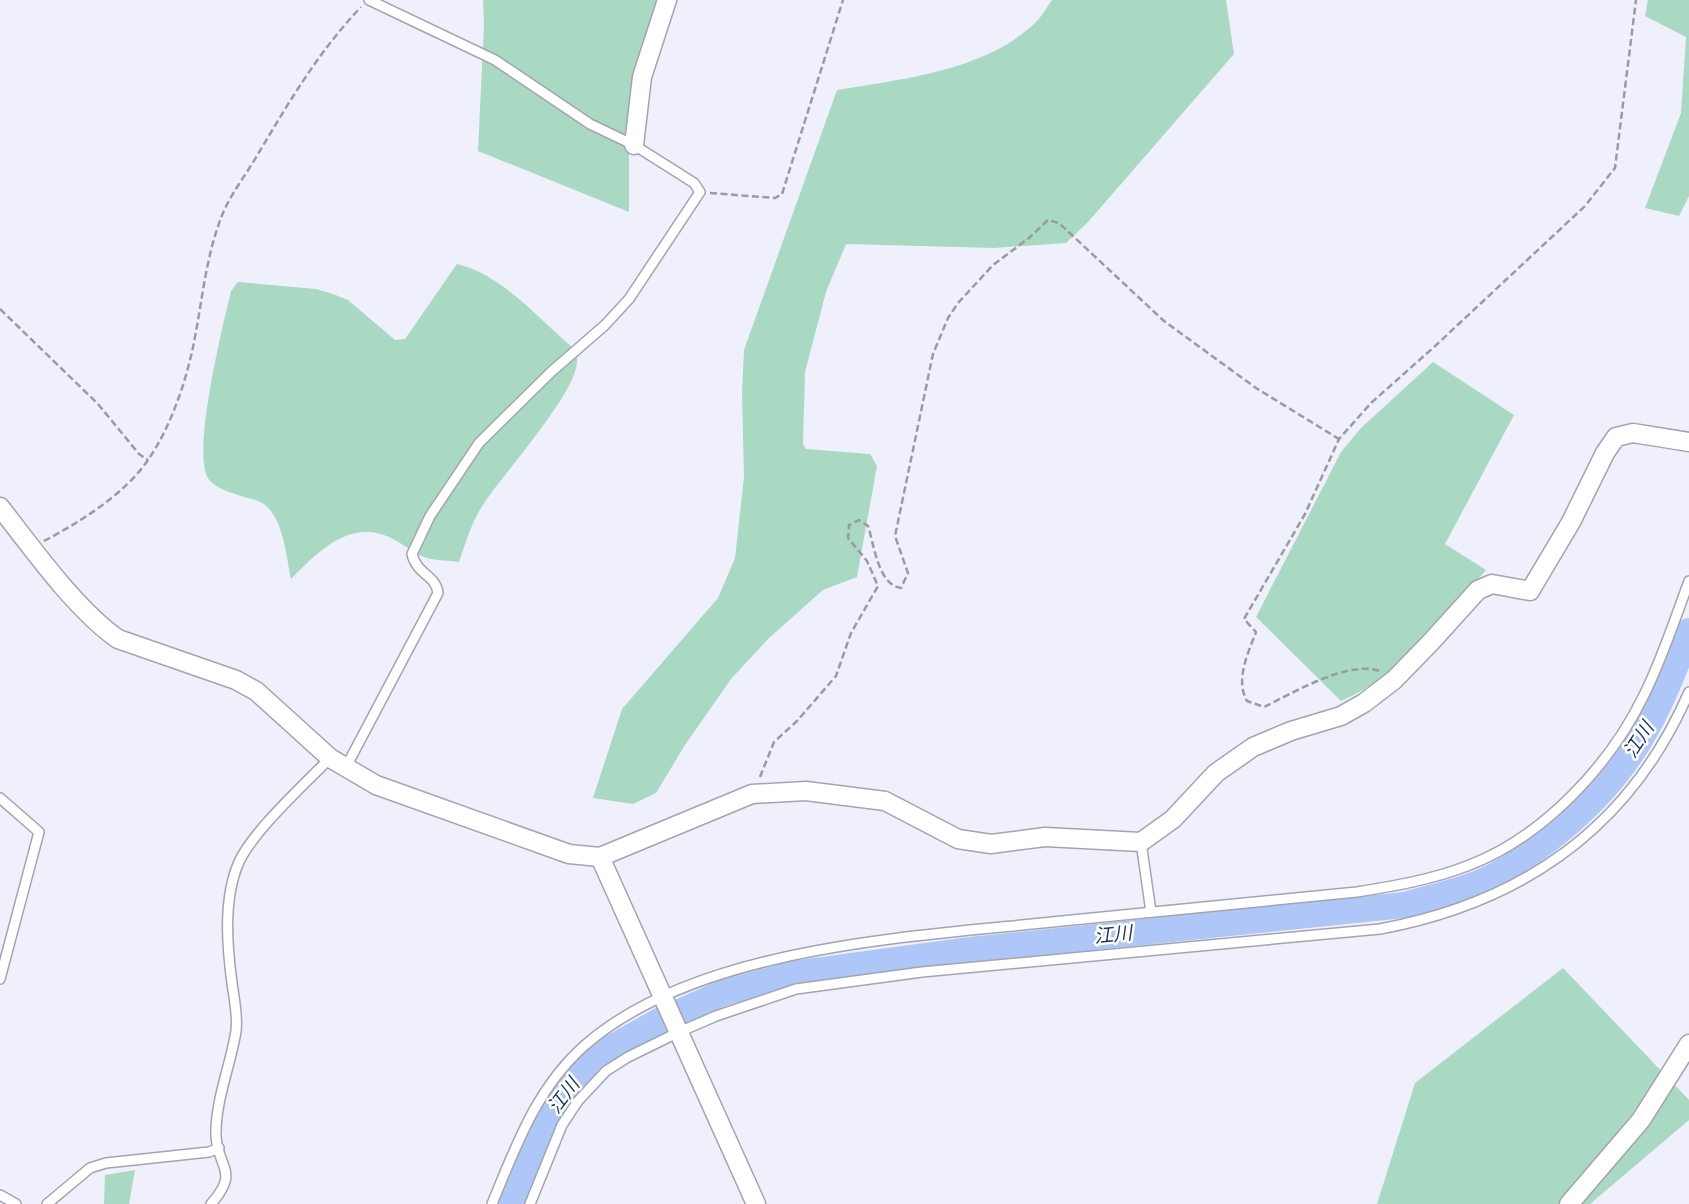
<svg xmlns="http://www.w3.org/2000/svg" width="1689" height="1204" viewBox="0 0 1689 1204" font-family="Signika,'Noto Sans JP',sans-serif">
  <rect width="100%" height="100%" fill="#f0f0fc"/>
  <g fill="#a9d9c2">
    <polygon points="483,0 662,0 629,136 629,212 478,151 484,25"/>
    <path d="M1052 0H1226L1234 54 1088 222 1066 243 994 248 846 244 826 292 805 372 803 444 806 449 870 454 877 466 857 577 823 590 769 638 731 679 685 745 656 793 633 804 593 798 622 709 718 598 735 558 744 477 742 392 744 350 837 90C902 79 986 71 1036 22 1042 16 1047 7 1052 0Z"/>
    <polygon points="1648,0 1689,0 1689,196 1679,216 1645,208 1681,113 1686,37 1645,16"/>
    <path d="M457 264C501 274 538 318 572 347 574 351 578 357 577 362 576 393 505 472 485 502 472 520 466 542 459 562 449 560 436 561 427 558 413 553 402 543 389 537 348 519 317 553 291 579 286 555 284 520 264 504 259 500 250 499 244 497 233 493 219 490 210 481 189 460 224 321 231 291L238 282 316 289 333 294 348 300 395 340 405 339Z"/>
    <path d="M1433 362 1514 415 1445 544 1486 570C1444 617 1401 676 1341 701L1256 617 1341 452 1361 428Z"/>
    <polygon points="1563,968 1689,1100 1689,1120 1590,1204 1377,1204 1415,1083"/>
    <polygon points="135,1170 129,1204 104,1204 105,1175"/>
  </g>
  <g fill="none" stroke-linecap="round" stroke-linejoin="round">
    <path stroke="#aec7f8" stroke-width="26" d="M512 1204 551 1111 561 1095 589 1065 611 1048 659 1021 723 993 793 974 970 950 1404 905C1433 897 1463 891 1490 878 1514 866 1536 850 1557 833 1630 774 1657 718 1689 631"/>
    <g stroke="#a4a4af" stroke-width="12">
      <g id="service">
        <path d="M346 767 438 593C436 575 417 575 412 554L430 516 479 443 551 372 605 325 629 299 700 192 694 183 634 145 590 124 495 60 369 0"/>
        <polyline points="0,798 39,832 0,979"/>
        <polyline points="1141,842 1151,912"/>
        <polyline points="0,1195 16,1204"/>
        <polyline points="47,1204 90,1168 106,1163 209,1152 219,1148"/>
        <path d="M211 1204C240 1171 218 1169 216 1136 215 1101 231 1064 236 1031 238 1016 234 998 232 983 227 946 223 898 239 862 253 831 305 784 330 758"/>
        <path d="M492 1204C516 1146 536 1089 584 1046 696 947 910 937 1052 922 1154 912 1256 902 1357 892 1394 886 1431 880 1467 866 1542 838 1609 767 1644 695 1662 659 1675 619 1689 581"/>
        <path d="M530 1204 562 1125 578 1101 606 1071 628 1057 679 1032 716 1016 796 989 922 972 1380 929C1524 902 1630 828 1689 692"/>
      </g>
    </g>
    <g stroke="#a4a4af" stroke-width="21">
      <g id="minor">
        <polyline points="634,145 642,77 667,0"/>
        <path d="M0 507C32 548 76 610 118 639L236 680 256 691 330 758 376 785 569 854 600 857 752 794 806 791 885 801 958 839 991 844 1045 837 1141 842 1173 819 1216 773 1253 747 1291 731 1341 716 1364 703 1394 680 1431 642 1478 590 1492 584 1530 591 1571 522 1605 453 1616 437 1633 433 1689 442"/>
        <polyline points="600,857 756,1204"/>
        <polyline points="1569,1204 1641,1120 1689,1044"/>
      </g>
    </g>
    <g stroke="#9a9aa3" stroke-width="2.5" stroke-dasharray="7 3.5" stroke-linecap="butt">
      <polyline points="710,193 775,198 782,194 843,0"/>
      <polyline points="0,309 98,404 139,454 148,460"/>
      <path d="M44 541C80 522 125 494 148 460 170 428 185 385 193 347 202 304 205 260 221 218 229 196 246 175 258 154 289 102 319 51 361 7"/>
      <path d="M1379 671C1348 660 1293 693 1264 707L1247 701C1235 680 1248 653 1256 632L1244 619 1305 514 1339 439 1371 403 1434 347 1585 206 1615 168 1636 0"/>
      <path d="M760 777 774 742 797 721 836 676 851 633 878 586 867 561 848 538 849 525 859 520 868 526C874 544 878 585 901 588L908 573 895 536 933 354 948 318 958 303 993 265 1029 238 1048 220 1059 223 1164 321 1256 388 1339 439"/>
    </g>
    <use href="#service" stroke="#fff" stroke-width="9"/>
    <use href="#minor" stroke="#fff" stroke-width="18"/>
  </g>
  <g text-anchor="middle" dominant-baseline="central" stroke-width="5" stroke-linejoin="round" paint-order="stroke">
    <g font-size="19" font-style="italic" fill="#1c356f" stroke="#fff">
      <text transform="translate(1639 740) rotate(-57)">江川</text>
      <text transform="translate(1113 935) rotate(-6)">江川</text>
      <text transform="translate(564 1096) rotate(-53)">江川</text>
    </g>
  </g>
</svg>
